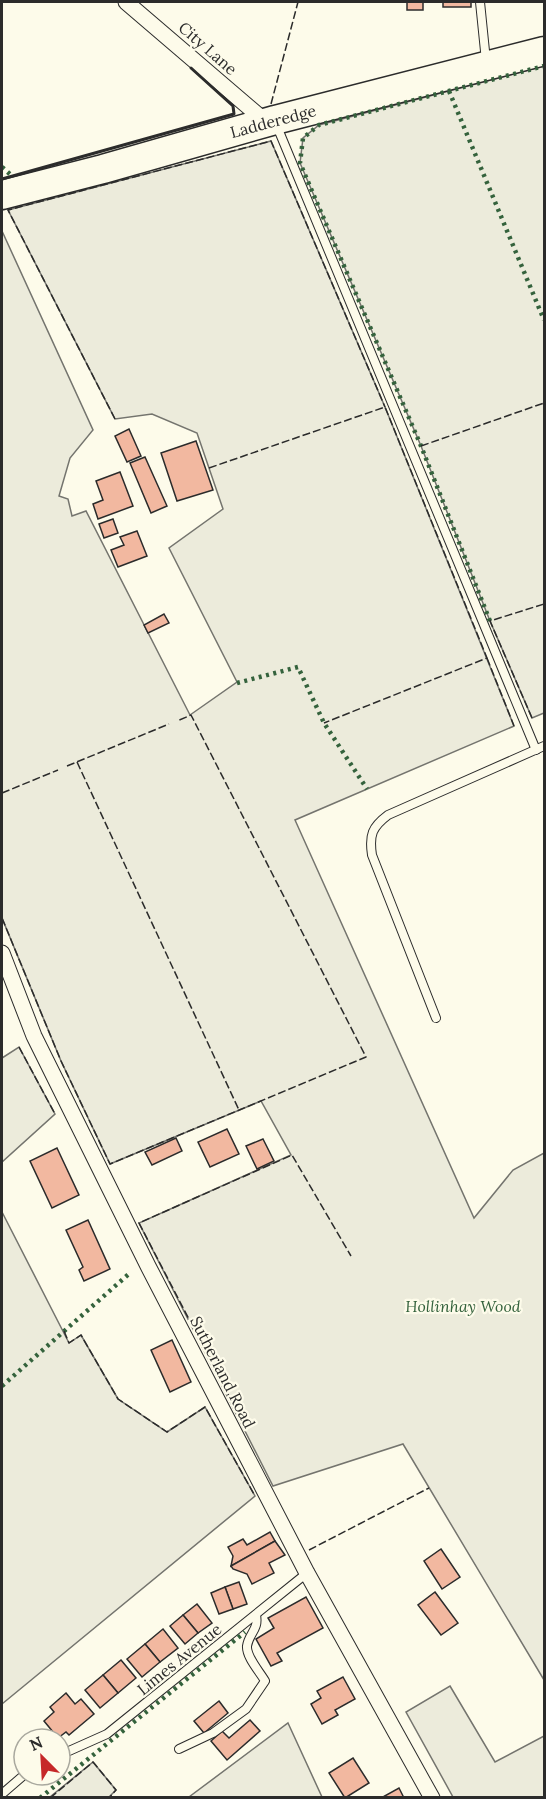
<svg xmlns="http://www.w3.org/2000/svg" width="546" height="1799" viewBox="0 0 546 1799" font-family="Lora,serif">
  <rect width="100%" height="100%" fill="#fdfbea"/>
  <g fill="#ecebdb" stroke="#74746e" stroke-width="1.5">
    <polygon points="544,66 544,713 532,718 490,621 421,446 300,163 303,138 319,125"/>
    <polygon points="271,141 385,407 514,726 295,820 474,1218 513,1170 544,1153 544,1680 403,1444 273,1486 139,1223 291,1155 261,1101 110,1164 61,1061 2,918 2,231 93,430 70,458 59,496 68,499 72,516 86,511 190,715 237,682 169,548 223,509 197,433 152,414 115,419 8,210"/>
    <polygon points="19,1047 55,1114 2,1162 2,1058"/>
    <polygon points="2,1212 69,1343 81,1335 118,1399 167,1432 205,1407 255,1496 2,1704"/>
    <polygon points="450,1686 495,1762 544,1736 544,1797 453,1797 406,1712"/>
    <polygon points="288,1723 322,1797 189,1797"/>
    <polygon points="93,1762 116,1790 109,1797 50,1797"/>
  </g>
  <g fill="#f2b8a0" stroke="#2b2b2b" stroke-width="1.5">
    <rect x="407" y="2" width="16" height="8"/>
    <rect x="443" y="2" width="28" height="5"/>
    <polygon points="129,429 141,456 127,462 115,436"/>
    <polygon points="196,441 213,490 177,501 161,453"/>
    <polygon points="145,457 167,506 151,513 130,463"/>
    <polygon points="120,472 133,506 98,519 93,504 103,500 96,481"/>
    <polygon points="113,519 118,533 104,538 99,524"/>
    <polygon points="137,531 147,556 118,567 111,550 124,545 120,537"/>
    <polygon points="164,614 169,623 148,633 144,625"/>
    <polygon points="227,1129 239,1154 210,1167 198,1142"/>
    <polygon points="176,1138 182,1151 152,1165 145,1152"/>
    <polygon points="263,1139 274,1161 257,1169 246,1146"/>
    <polygon points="57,1148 79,1195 52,1208 30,1161"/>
    <polygon points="88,1220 110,1269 84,1281 79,1270 83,1267 66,1230"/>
    <polygon points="172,1340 191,1382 170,1392 151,1350"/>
    <polygon points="270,1532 275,1541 231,1566 233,1556 228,1547 243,1539 247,1545"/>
    <polygon points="275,1541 285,1555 269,1563 274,1573 252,1584 247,1574 233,1569 231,1566"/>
    <polygon points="441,1549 460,1577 442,1589 424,1561"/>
    <polygon points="239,1582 247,1604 233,1609 225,1587"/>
    <polygon points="225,1587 233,1609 219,1614 211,1593"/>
    <polygon points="435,1592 458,1623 441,1635 418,1605"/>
    <polygon points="306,1597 323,1628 277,1653 282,1661 271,1666 256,1639 274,1628 268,1618"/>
    <polygon points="197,1604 212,1623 198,1633 183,1615"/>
    <polygon points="183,1615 198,1633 185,1644 170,1626"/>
    <polygon points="163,1629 178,1648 160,1662 145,1644"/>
    <polygon points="145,1644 160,1662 142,1677 127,1659"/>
    <polygon points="121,1660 136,1678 118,1693 103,1675"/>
    <polygon points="103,1675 118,1693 100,1708 85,1690"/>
    <polygon points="343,1677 355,1699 335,1710 338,1715 322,1724 311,1704 321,1698 317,1691"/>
    <polygon points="66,1693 75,1704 81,1699 94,1714 69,1735 66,1732 58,1738 44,1721 54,1712 50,1707"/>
    <polygon points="219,1701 228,1713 204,1733 194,1721"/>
    <polygon points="250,1720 260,1731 227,1760 211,1741 222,1731 229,1738"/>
    <polygon points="353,1758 369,1783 345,1798 329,1773"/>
    <polygon points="399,1788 404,1798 381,1798"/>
  </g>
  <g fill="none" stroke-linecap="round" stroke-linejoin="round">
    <g stroke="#2b2b2b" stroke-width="10">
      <g id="lane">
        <polyline points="480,2 486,61"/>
        <polyline points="276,124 536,750"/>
        <path d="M436 1018 372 855C369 835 372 827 388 815L544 746"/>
        <path d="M179 1749 213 1733 246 1709 265 1681C260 1672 246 1657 247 1646 249 1633 259 1630 256 1615"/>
        <polyline points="60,1755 107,1734 307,1573"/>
        <polyline points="2,1794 24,1775"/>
      </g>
    </g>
    <g stroke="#2b2b2b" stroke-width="17">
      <g id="street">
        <polyline points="126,2 266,122"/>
        <polyline points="2,953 34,1036 148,1266 307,1573 432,1798"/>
      </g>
    </g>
    <g stroke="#2b2b2b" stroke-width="31">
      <polyline id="highway" points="2,195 103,169 275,120 544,51"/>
    </g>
    <use href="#lane" stroke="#fdfbea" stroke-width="8"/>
    <use href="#street" stroke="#fdfbea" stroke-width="15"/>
    <use href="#highway" stroke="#fdfbea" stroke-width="28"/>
    <g stroke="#34623c" stroke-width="4.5" stroke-dasharray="3 4.5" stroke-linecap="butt">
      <polyline points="449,91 544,320"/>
      <polyline points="2,167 12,176"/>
      <polyline points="490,621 421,446 300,163 303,138 319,125 544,66"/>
      <polyline points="237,683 298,667 324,723 367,789"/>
      <polyline points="2,1386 131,1272"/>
      <polyline points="40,1798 245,1632"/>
    </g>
    <g stroke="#2b2b2b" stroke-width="1.5" stroke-dasharray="8 3" stroke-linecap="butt">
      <polyline points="271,104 298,2"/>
      <polyline points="115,419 8,210 271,141 385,407"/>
      <polyline points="421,446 544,403"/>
      <polyline points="209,468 385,407 487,658 324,723"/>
      <polyline points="487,658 514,726"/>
      <polyline points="532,718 490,621 544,604"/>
      <polyline points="77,762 239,1110"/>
      <polyline points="67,766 169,724"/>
      <polyline points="2,793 58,770"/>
      <polyline points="2,918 61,1061 110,1164 366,1057 191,715 177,721"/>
      <polyline points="19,1047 55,1114"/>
      <polyline points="64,1331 69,1343 81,1335 118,1399 167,1432 205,1407 255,1496"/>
      <polyline points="244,1425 139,1223 292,1155 351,1256"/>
      <polyline points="309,1550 429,1488"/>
      <polyline points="50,1798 93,1762 116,1790 109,1798"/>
    </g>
    <polyline stroke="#2b2b2b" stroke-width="3" points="2,179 234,114 233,106 191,68"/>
  </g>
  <g text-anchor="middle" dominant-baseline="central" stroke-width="4.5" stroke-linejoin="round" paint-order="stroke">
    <g font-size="16" fill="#2b2b2b" stroke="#fdfbea">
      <text transform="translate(208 48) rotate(41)">City Lane</text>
      <text transform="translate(273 121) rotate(-15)">Ladderedge</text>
      <text transform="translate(223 1372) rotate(63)">Sutherland Road</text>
      <text transform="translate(179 1659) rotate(-39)">Limes Avenue</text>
    </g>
    <g font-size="16" font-style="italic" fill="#34623c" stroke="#fdfbea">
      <text x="463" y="1306">Hollinhay Wood</text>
    </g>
  </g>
  <rect width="546" height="1799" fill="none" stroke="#2b2b2b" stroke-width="6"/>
  <g transform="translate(42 1757) rotate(336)"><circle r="28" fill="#fdfbea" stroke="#a9a89e" stroke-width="1.5"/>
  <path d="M0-4.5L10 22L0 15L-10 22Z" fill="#c62828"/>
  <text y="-9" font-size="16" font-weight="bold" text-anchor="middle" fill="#2b2b2b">N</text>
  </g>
</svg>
